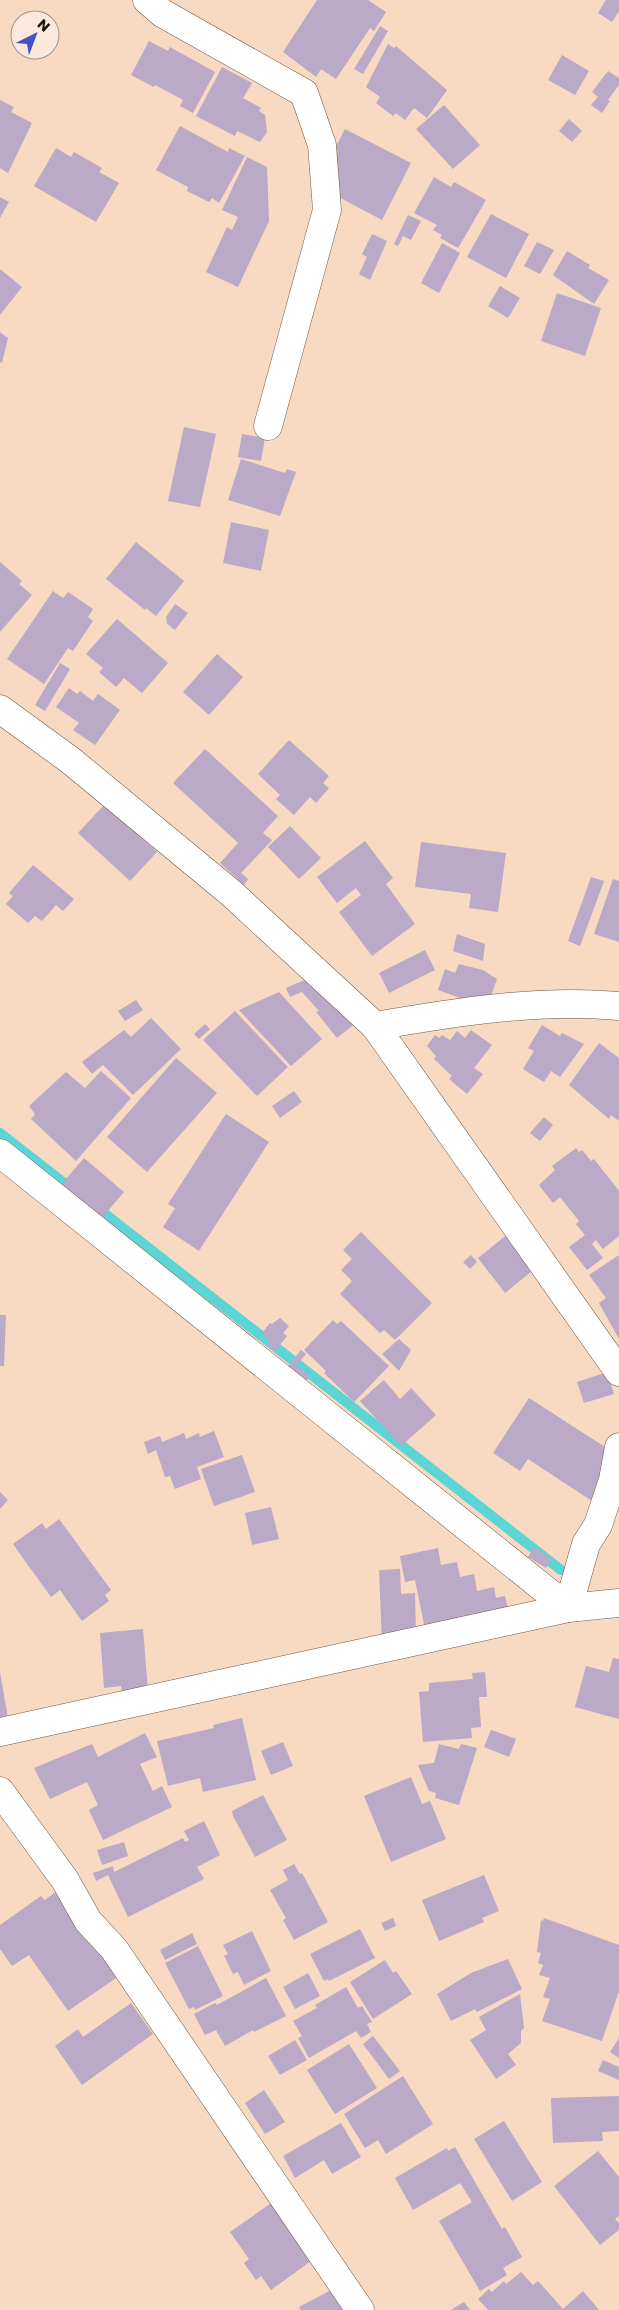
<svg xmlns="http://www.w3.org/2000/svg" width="619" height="2310" viewBox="0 0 619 2310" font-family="Poppins,sans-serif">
  <rect width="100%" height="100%" fill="#f8d9c2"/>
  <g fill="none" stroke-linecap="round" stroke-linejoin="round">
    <g stroke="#5bd5d5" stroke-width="10">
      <polyline points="0,1133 73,1190"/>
      <polyline points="95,1206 561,1570"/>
    </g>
  </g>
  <g fill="#baa9c7">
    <polygon points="317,0 368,0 386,12 374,31 370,28 336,79 321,69 316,77 283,52"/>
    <polygon points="606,0 619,0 619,11 612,22 598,13"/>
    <polygon points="380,26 388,31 363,74 354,69"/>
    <polygon points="149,41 168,51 170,47 215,72 193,113 180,106 183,100 155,85 154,87 131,75"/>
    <polygon points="388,44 394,48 396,46 447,90 427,118 414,108 405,120 396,113 393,116 376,103 380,97 366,87"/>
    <polygon points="562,55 589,71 575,95 548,80"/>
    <polygon points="222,67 252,83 243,98 261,108 259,111 265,115 267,132 260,142 237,131 235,136 196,116"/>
    <polygon points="608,71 619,78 619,85 608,100 610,101 602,113 591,105 598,97 592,92"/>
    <polygon points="0,100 14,107 11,112 32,123 8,173 0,168"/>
    <polygon points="444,105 480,145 453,169 416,129"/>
    <polygon points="569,119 582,131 572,142 559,131"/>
    <polygon points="180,126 228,152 229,148 245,156 219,203 212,198 209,202 187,191 188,187 156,170"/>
    <polygon points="345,129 411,163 382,220 316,185"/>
    <polygon points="56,148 71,157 74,152 102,168 99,172 119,183 96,222 34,186"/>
    <polygon points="247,157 267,167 269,221 238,287 206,272 227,227 232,230 238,217 222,210"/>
    <polygon points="434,177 451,187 454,182 486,200 458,248 440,238 442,235 433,230 437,225 414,213"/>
    <polygon points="0,197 9,202 0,218"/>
    <polygon points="491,214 529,234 506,278 467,257"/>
    <polygon points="408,215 421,221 411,240 403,236 398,246 394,244"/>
    <polygon points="372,234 387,241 370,280 359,274 367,257 362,254"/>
    <polygon points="537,242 554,250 540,274 524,266"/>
    <polygon points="442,243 460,253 439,293 421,283"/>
    <polygon points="567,251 590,265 588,268 609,280 594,304 553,275"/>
    <polygon points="0,269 22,287 0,315"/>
    <polygon points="500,286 520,298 508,318 488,306"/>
    <polygon points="557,293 601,308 585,356 541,341"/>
    <polygon points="0,332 8,338 2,363 0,362"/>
    <polygon points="184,427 216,434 200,507 168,501"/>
    <polygon points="242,434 265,438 261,461 238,457"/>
    <polygon points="241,459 285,473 287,469 296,472 280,516 228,500"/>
    <polygon points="231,522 269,530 261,571 223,563"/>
    <polygon points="136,542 184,581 156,616 146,608 145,610 106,579"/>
    <polygon points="0,562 22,581 19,584 32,595 0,632"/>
    <polygon points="53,591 63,598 68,592 93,609 88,617 93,621 73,651 68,648 44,684 7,659"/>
    <polygon points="175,604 188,613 175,630 167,624 166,617"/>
    <polygon points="117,619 168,663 142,693 124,678 116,687 99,672 103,668 86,654"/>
    <polygon points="217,654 243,677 209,715 183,692"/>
    <polygon points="60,663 70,669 45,711 35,705"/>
    <polygon points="69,688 77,694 80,691 93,701 98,694 120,710 95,745 73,730 79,723 56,707"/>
    <polygon points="289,740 329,776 323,783 329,788 316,803 310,797 294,815 276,799 280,795 258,774"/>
    <polygon points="205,749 278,816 263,833 272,840 241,873 248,879 244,885 220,863 238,843 173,783"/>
    <polygon points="105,804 157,852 130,881 78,833"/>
    <polygon points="290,826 321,858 299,879 268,847"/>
    <polygon points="365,841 393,878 386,884 415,924 372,956 339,912 361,895 356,888 337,903 317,877"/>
    <polygon points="421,842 506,853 498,912 469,908 471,894 415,887"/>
    <polygon points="33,865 74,899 63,911 56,905 42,921 35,916 28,923 6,904 13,896 9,893"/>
    <polygon points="591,877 604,881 580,946 568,941"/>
    <polygon points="613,879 619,881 619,942 594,934"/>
    <polygon points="457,934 485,944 483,961 453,951"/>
    <polygon points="425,950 435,970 389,993 379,973"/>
    <polygon points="459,964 483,970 497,979 487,1008 438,990 445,969 455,973"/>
    <polygon points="330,969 367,1014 337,1038 316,1012 319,1011 302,992 290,997 286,988"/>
    <polygon points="279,992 322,1039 291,1066 239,1010"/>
    <polygon points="136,1000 143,1010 125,1021 118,1011"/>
    <polygon points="235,1011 288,1067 257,1096 203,1040"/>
    <polygon points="151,1018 181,1049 133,1095 103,1065 92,1074 82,1062 124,1030 131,1037"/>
    <polygon points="205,1024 210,1029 199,1039 194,1034"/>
    <polygon points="542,1025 560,1036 562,1033 584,1044 560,1077 551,1071 544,1082 523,1069 534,1051 528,1048"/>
    <polygon points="471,1030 492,1045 474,1068 483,1074 467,1094 449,1079 452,1076 434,1059 436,1056 427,1046 435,1035 439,1038 442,1035 450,1040 457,1031 465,1038"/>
    <polygon points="599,1043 619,1058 619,1121 611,1115 609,1119 569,1085"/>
    <polygon points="176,1058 217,1093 147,1172 107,1137"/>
    <polygon points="101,1071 131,1098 76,1161 31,1119 35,1114 29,1106 66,1072 85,1088"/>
    <polygon points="294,1091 302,1102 280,1118 272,1106"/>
    <polygon points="226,1114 269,1142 199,1251 163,1227 175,1208 168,1204"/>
    <polygon points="544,1117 553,1125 540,1141 530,1133"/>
    <polygon points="576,1148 579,1152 582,1150 591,1161 594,1159 619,1191 619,1236 603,1249 596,1240 592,1244 603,1258 587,1270 569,1247 585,1235 576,1224 579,1221 560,1197 553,1203 539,1185 555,1170 552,1166"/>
    <polygon points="84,1158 124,1192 100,1220 60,1186"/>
    <polygon points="519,1225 547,1259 505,1293 478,1258"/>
    <polygon points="361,1232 432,1303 395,1340 384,1330 380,1333 340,1294 352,1281 341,1270 352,1259 343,1250"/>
    <polygon points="471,1255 477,1262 470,1269 463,1262"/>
    <polygon points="619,1255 619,1339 599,1303 606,1298 589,1275"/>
    <polygon points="0,1315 6,1315 4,1366 0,1366"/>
    <polygon points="280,1318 289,1326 283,1333 287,1336 275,1351 267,1344 270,1341 262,1333 270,1323 272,1324"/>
    <polygon points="333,1320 337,1324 341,1321 389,1366 354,1402 324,1373 326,1371 304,1350"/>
    <polygon points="399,1339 411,1350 399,1371 382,1354"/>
    <polygon points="301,1350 306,1354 297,1365 292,1361"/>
    <polygon points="292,1362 310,1376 305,1383 286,1369"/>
    <polygon points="607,1372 614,1394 584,1403 577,1382"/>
    <polygon points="384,1380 400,1399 411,1388 436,1415 401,1446 360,1401"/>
    <polygon points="529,1398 619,1456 595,1503 528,1459 520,1471 493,1453"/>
    <polygon points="214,1431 224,1457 197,1467 201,1479 175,1489 170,1476 165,1477 156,1450 148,1454 144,1442 160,1436 162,1442 184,1433 186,1439 199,1433 200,1437"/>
    <polygon points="242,1455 255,1492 214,1506 201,1469"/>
    <polygon points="0,1492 8,1500 0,1509"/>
    <polygon points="271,1507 279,1539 252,1545 245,1513"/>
    <polygon points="59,1519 111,1590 105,1595 109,1601 82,1621 60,1590 51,1597 13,1544 42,1523 46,1529"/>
    <polygon points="534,1547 552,1559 546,1568 528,1557"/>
    <polygon points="438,1548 441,1565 457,1562 460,1577 474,1574 477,1591 494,1587 496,1598 505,1596 511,1622 426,1634 415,1580 405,1582 400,1556"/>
    <polygon points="400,1569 401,1594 415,1593 416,1635 382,1643 379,1570"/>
    <polygon points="143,1629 149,1703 123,1705 121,1686 104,1688 100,1633"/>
    <polygon points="613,1658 619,1659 619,1719 575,1707 586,1666 609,1672"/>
    <polygon points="0,1672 8,1718 0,1719"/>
    <polygon points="485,1672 487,1697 479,1697 481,1727 471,1728 472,1738 423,1742 419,1692 429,1691 429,1683 473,1679 472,1673"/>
    <polygon points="242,1718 256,1780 203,1792 200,1778 168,1786 157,1741 214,1728 213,1725"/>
    <polygon points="491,1730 516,1739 509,1757 484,1747"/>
    <polygon points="145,1733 157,1757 140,1764 153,1791 162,1786 172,1807 103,1840 89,1810 98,1805 87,1782 50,1799 34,1768 92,1744 98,1757"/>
    <polygon points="283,1742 293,1766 271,1775 261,1751"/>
    <polygon points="439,1744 459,1749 461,1744 477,1748 459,1805 435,1798 436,1793 429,1791 418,1765 434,1763"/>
    <polygon points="411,1777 422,1804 430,1801 446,1839 391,1862 364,1796"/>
    <polygon points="263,1795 287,1840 255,1857 233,1816 232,1811"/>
    <polygon points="204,1821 220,1855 197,1867 204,1879 128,1917 108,1875 114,1872 96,1881 93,1873 113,1866 114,1872 183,1838 185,1842 189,1840 184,1831"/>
    <polygon points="124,1842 128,1856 102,1865 97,1850"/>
    <polygon points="294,1864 300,1874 302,1873 328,1922 294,1940 283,1920 286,1918 270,1890 288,1880 283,1870"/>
    <polygon points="484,1875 499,1911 482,1918 484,1922 439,1941 422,1900"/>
    <polygon points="59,1889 119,1976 68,2011 29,1955 12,1966 0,1949 0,1925 41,1896 45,1900"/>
    <polygon points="393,1918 396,1926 385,1931 381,1923"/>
    <polygon points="544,1918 619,1945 619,1991 602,2041 542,2021 550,1999 543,1997 550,1978 539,1975 543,1965 538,1963 541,1953 537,1952 541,1920 543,1921"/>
    <polygon points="360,1929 375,1958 329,1981 328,1979 324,1981 310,1954"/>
    <polygon points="252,1931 271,1971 244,1985 238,1972 233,1974 224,1956 228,1954 223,1945"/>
    <polygon points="192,1933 197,1944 165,1960 160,1950"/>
    <polygon points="198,1946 223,1996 195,2010 194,2007 189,2009 165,1963"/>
    <polygon points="508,1959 522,1989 477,2012 475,2009 451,2021 437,1994 471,1973"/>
    <polygon points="385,1960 393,1973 396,1971 412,1994 373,2019 350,1982"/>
    <polygon points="308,1973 320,1996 295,2009 283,1987"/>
    <polygon points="266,1978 286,2016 254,2032 253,2030 225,2046 216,2030 205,2035 194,2014 215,2003 217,2005"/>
    <polygon points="346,1987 358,2008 362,2006 372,2022 367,2024 371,2032 361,2038 356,2031 309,2058 298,2038 302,2036 293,2021 317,2008 315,2005"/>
    <polygon points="520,1994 524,2028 521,2031 521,2043 508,2054 516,2065 496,2079 470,2040 486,2030 479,2017"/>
    <polygon points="131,2003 153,2034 82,2085 55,2046 78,2029 83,2037"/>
    <polygon points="373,2036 400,2071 389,2079 363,2044"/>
    <polygon points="619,2038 619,2058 610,2052"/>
    <polygon points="295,2040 307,2060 280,2075 268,2056"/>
    <polygon points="349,2044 377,2088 335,2114 307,2070"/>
    <polygon points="603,2060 619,2067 619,2080 598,2071"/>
    <polygon points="403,2076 433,2124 386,2154 378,2140 365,2148 344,2114"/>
    <polygon points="264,2090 285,2122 265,2134 245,2103"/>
    <polygon points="619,2096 619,2131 602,2132 603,2141 553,2143 551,2098"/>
    <polygon points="504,2121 542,2182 512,2201 474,2139"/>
    <polygon points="341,2123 361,2157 332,2174 324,2160 295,2178 283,2156"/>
    <polygon points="455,2147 502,2229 505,2227 522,2257 503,2268 507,2275 480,2291 439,2221 472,2202 460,2183 413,2210 395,2178 447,2148 448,2151"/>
    <polygon points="598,2151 619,2177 619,2216 615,2219 619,2223 619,2230 600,2245 554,2186"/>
    <polygon points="274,2201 315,2258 271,2290 261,2276 256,2280 244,2263 249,2259 230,2232"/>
    <polygon points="521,2272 533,2285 538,2281 563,2309 583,2291 599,2310 488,2310 478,2299 489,2289 492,2292 504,2281 506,2284"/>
    <polygon points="337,2287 349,2310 301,2310 299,2307"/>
    <polygon points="464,2302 470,2310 451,2310"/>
  </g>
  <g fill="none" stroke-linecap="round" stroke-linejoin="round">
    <g stroke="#715743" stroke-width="29">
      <g id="minor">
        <polyline points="147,0 162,13 304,93 322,145 327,210 268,426"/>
        <polyline points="0,709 70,760 231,893 375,1026 619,1372"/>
        <path d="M375 1026C456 1012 537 999 619 1006"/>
        <polyline points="0,1153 568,1608 586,1544 598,1525 613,1480 619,1447"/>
        <polyline points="0,1732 568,1608 619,1603"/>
        <polyline points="0,1791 65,1880 88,1921 114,1949 360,2310"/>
      </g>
    </g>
    <use href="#minor" stroke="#fff" stroke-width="28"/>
  </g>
  <g transform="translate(35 35) rotate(42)"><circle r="24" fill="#fce9db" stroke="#a29387"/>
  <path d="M0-4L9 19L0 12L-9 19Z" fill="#4254c7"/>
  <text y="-8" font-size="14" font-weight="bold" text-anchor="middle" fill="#1b1109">N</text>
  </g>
</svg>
